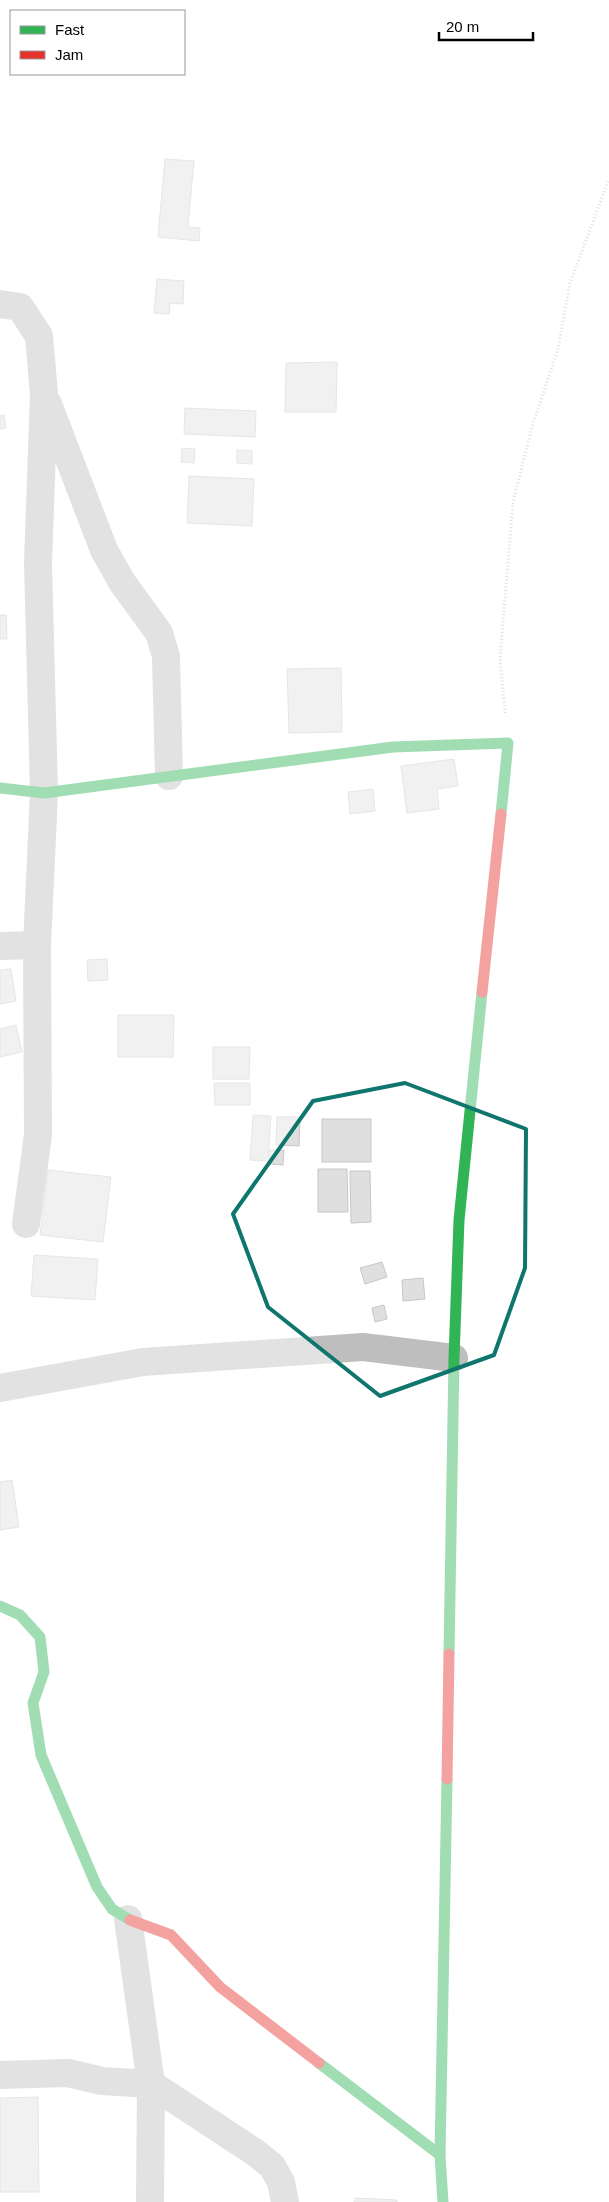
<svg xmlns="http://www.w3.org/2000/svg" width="609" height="2202" viewBox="0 0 609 2202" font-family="Helvetica,sans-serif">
  <rect width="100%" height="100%" fill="#fff"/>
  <g fill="#dfdfdf" stroke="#c7c7c7">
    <polygon points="165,159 194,161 188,227 200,228 199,241 158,237"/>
    <polygon points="157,279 184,281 183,304 170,303 169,314 154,313"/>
    <polygon points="337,362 336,412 285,412 286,363"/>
    <polygon points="185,408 256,411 255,437 184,434"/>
    <polygon points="4,415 6,428 0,429 0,416"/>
    <polygon points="182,448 195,449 194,463 181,462"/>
    <polygon points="237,450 252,451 252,464 237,463"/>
    <polygon points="189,476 254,479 252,526 187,523"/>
    <polygon points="0,615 6,615 7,639 0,639"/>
    <polygon points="341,668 342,732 289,733 287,669"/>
    <polygon points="454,759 458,786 437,789 439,809 407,813 401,766"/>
    <polygon points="373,789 375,811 350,814 348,792"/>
    <polygon points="107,959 108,980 88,981 87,960"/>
    <polygon points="11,969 16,1001 0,1004 0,970"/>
    <polygon points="118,1015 174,1015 173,1057 118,1057"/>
    <polygon points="16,1025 22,1052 0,1057 0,1029"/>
    <polygon points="213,1047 250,1047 249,1079 213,1079"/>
    <polygon points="214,1083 250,1083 250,1105 215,1105"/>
    <polygon points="253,1115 271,1116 268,1161 250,1160"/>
    <polygon points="277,1117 300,1117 299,1146 276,1145"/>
    <rect x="322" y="1119" width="49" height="43"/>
    <polygon points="270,1150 284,1150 283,1165 270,1164"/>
    <polygon points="318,1169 347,1169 348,1212 318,1212"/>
    <polygon points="48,1170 111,1177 103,1242 40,1235"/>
    <polygon points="350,1171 370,1171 371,1222 351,1223"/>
    <polygon points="34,1255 98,1259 95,1300 31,1296"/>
    <polygon points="382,1262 387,1277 365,1284 360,1268"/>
    <polygon points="423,1278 425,1299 403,1301 402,1280"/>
    <polygon points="384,1305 387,1319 375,1322 372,1308"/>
    <polygon points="12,1480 19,1527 0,1530 0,1482"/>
    <polygon points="38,2097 39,2192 0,2192 0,2098"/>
    <polygon points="355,2198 397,2200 397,2202 354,2202"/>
  </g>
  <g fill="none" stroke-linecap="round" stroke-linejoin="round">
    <polyline stroke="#b9b9b9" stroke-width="3" stroke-dasharray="1 2.5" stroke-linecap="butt" points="505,713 500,658 513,502 532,427 558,349 570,283 609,179"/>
    <g stroke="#bebebe" stroke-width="28">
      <polyline points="0,304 20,307 39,336 44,394 38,563 44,793 37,945 0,946"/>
      <polyline points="48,404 104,550 122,582 159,633 166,656 169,776"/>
      <polyline points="26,1224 38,1135 37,945"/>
      <polyline points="0,1388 143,1362 363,1347 454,1358"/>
      <polyline points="128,1919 151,2084 150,2202"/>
      <polyline points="0,2075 68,2073 102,2081 151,2084 256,2153 272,2166 281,2182 285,2202"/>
    </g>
    <g stroke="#30b455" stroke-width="11">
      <polyline points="0,788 44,793 393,747 508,743 501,814"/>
      <polyline points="0,1606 20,1615 40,1637 44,1672 33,1703 41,1755 97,1887 112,1909 130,1920"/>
      <polyline points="449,1654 454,1358 459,1220 482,992"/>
      <polyline points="319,2063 440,2155"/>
      <polyline points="443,2202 440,2155 447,1779"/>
    </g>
    <g stroke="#e5322d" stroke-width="11">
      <polyline points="482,992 501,814"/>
      <polyline points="447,1779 449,1654"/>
      <polyline points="130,1920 171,1935 220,1987 319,2063"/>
    </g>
  </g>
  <path d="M0 0H609V2202H0ZM405 1083 526 1129 525 1268 494 1355 380 1396 268 1307 233 1214 313 1101Z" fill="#fff" fill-opacity=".55" fill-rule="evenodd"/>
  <path fill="none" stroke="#0f766e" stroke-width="4" stroke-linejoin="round" d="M405 1083 526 1129 525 1268 494 1355 380 1396 268 1307 233 1214 313 1101Z"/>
  <rect x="10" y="10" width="175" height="65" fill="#ffffff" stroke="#999999"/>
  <rect x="20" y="26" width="25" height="8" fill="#30b455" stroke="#999999"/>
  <text x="55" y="35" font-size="15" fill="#000000">Fast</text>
  <rect x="20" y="51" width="25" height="8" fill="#e5322d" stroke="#999999"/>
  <text x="55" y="60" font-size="15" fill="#000000">Jam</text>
  <path d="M439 32v8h94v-8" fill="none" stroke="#000000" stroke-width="2.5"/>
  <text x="446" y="32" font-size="15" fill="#000000" stroke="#ffffff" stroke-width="4" paint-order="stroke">20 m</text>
</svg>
